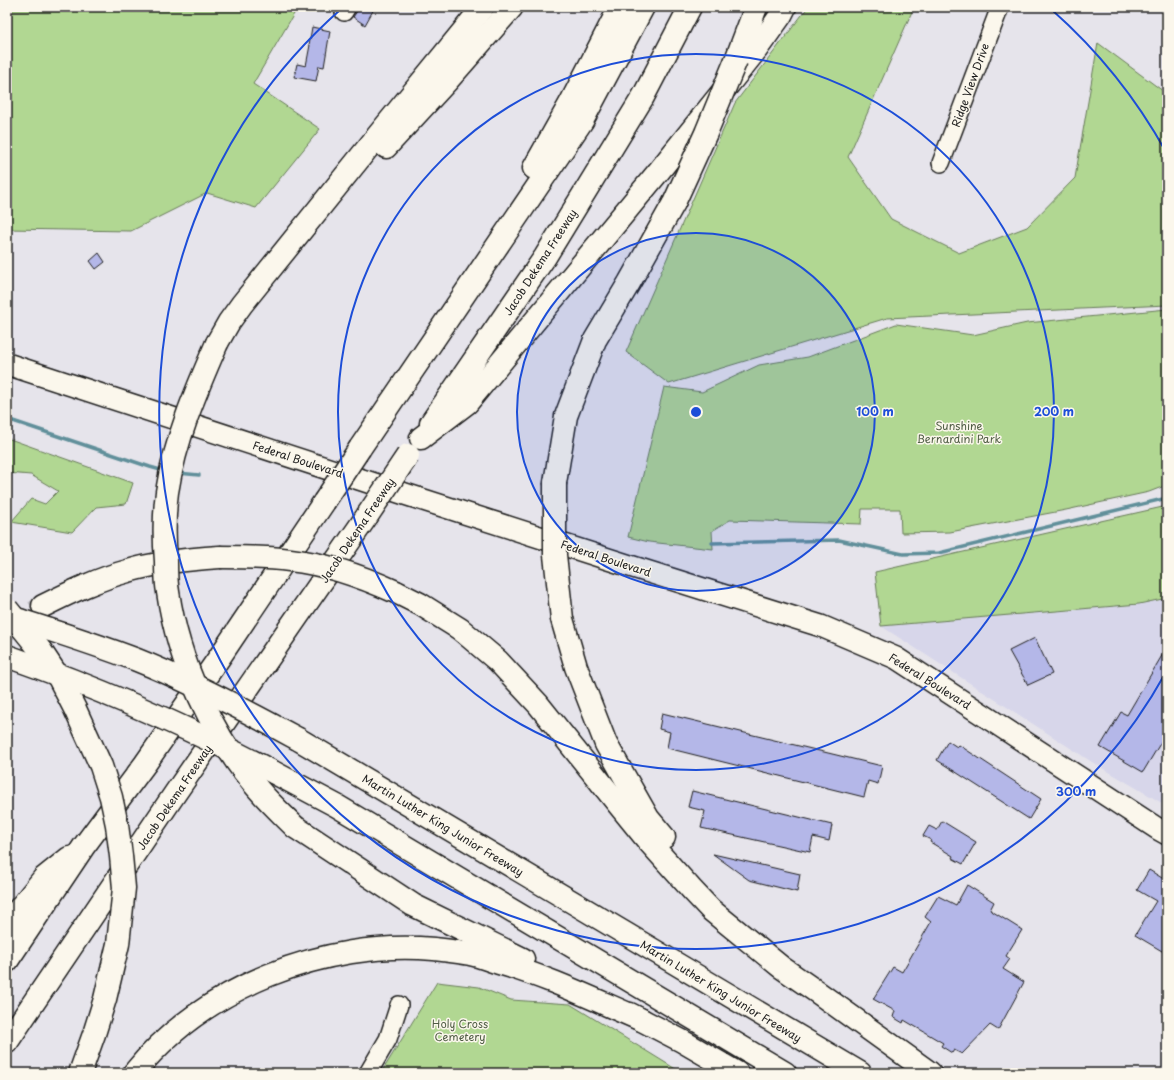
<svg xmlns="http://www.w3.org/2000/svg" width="1174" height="1080" viewBox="0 0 1174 1080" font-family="'Playpen Sans',sans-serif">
  <rect width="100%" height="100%" fill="#e6e4eb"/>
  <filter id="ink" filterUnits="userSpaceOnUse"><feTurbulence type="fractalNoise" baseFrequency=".025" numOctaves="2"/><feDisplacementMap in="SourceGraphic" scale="8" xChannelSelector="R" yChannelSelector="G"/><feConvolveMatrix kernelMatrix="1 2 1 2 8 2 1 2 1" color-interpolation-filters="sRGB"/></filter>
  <g filter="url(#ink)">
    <polygon fill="#d7d6ea" points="1167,598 1167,806 1092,762 881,626 1139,604"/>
    <g fill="#b1d792" stroke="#667a57">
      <polygon points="7,7 298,7 253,84 320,129 256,208 207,193 131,231 7,229"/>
      <polygon points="808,7 914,7 848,157 891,219 959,253 1027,227 1075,178 1098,43 1167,94 1167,305 887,318 669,384 626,352 735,103"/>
      <polygon points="1167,309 1167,485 1149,492 1066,510 950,532 901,533 900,509 862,509 861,524 730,520 712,531 713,549 649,542 628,537 664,387 702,392 759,365 808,357 896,324 973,335 1027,323"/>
      <polygon points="7,438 133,483 126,504 96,507 72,532 11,522 31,499 45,504 58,491 31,475 7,473"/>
      <polygon points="1167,506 1167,598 1139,604 881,626 875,572"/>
      <polygon points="437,982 479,987 511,1000 570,1004 682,1073 381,1073"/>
    </g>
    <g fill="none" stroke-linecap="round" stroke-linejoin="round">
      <g stroke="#618f9a" stroke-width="3.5">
        <polyline points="7,419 150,467 164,471"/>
        <polyline points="178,473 199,475"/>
        <polyline points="712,543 839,540 903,554 939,553 1167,498"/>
      </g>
    </g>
    <g fill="#b4b7e8" stroke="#1c1c1c">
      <polygon points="360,7 375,7 365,25 353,17"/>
      <polygon points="312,27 330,31 324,67 319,66 316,81 294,77 297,64 306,66 310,45 309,45"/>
      <polygon points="99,253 105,262 96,269 90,261"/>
      <polygon points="1035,638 1052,674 1028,685 1009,651"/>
      <polygon points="1167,647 1167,732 1143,772 1100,747 1121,712 1127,715"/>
      <polygon points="662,713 882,766 878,784 868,781 864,797 667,748 670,732 659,729"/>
      <polygon points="948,741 957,747 959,745 1041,799 1029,819 937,760"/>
      <polygon points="692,791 832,825 829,841 813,837 810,852 701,828 705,811 688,807"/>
      <polygon points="942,821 976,842 963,864 952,858 953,856 930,842 931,840 923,836 929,826 937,830"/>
      <polygon points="713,854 800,874 797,892 749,880"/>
      <polygon points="1149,870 1167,881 1167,954 1135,935 1156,901 1137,890"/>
      <polygon points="967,885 994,902 990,910 1022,930 1006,956 1010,959 1003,969 1024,982 998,1030 990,1025 962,1054 954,1050 952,1053 941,1046 943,1043 904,1020 903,1023 893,1017 895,1011 873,999 893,967 902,972 931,922 925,917 938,896 956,905"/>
    </g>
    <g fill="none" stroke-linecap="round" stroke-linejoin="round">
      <polyline stroke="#bebcc2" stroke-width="22" stroke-dasharray="22 11" stroke-linecap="butt" points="7,630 43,606"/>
      <g stroke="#1c1c1c" stroke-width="20">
        <g id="minor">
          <polyline points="344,12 347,7"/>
          <polyline points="941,163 1000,7"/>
          <polyline points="368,1073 388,1039 399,1005"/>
        </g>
      </g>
      <g stroke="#1c1c1c" stroke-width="24">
        <polyline id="major" points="7,364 408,495 630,566 821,626 896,658 1158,829 1167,834"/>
      </g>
      <g stroke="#1c1c1c" stroke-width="25">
        <g id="highway">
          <polyline points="736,60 756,7"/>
          <polyline points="386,147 447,81 512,7"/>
          <polyline points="534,168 570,104 620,7"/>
          <polyline points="217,343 229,322 242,304 375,139 483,7"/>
          <polyline points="431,423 545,257 643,97 690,7"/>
          <polyline points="421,438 467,403 659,171 756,50 781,15 785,7"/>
          <polyline points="360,448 582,121 643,7"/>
          <polyline points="555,483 566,416 595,340 629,283 674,203"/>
          <polyline points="396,592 420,604 460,629 498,661 538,704 618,804 649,842 693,891 711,910 781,967 820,994 930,1073"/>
          <path d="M43 606C71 592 98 579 128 571 158 562 189 559 220 557"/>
          <polyline points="562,619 576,667 606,744 648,818 664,837"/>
          <polyline points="298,739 860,1073"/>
          <polyline points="273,772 337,806 785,1073"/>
          <polyline points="295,827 413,905 523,959"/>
          <polyline points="7,924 44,878 69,858"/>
          <polyline points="7,961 84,846 145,764 219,658 324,502"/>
          <polyline points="630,1014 682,1041 737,1073"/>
          <polyline points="7,1042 176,792 367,516"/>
          <path d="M134 1073C203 987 325 939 434 949 446 950 458 952 470 954 480 956 489 960 499 963 548 977 595 1000 642 1020"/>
        </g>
      </g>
      <use href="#minor" stroke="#fbf7ec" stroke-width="17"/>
      <use href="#major" stroke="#fbf7ec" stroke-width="21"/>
      <use href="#highway" stroke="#fbf7ec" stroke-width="22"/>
      <g stroke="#1c1c1c" stroke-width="25" stroke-linecap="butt">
        <g id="highway-bridge">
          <polyline points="674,203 706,133 736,60"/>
          <path d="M217 343C196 391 175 440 167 492 164 515 164 538 166 561 166 571 166 582 168 592 178 661 212 737 259 790 270 803 283 815 295 827"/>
          <polyline points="555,483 555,555 562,619"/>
          <polyline points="324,502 360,448"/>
          <polyline points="367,516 408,455"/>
          <path d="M220 557C243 557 267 557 290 560 327 564 363 577 396 592"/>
          <polyline points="7,609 41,651 59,678 75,709 101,766 111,797 117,825 121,856 124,888 118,944 105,999 94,1034 80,1073"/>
          <path d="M13 618C54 631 96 644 137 660 192 682 245 710 298 739"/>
          <path d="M7 656C98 688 188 727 273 772"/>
        </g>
      </g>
      <use href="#highway-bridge" stroke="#fbf7ec" stroke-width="22"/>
    </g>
  </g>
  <circle cx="696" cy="412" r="179" fill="#1d4ed8" fill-opacity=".12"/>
  <g fill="none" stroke="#1d4ed8" stroke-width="2">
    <circle cx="696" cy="412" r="179"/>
    <circle cx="696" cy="412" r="358"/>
    <path d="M1166 672A537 537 0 1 1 340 10M1052 10A537 537 0 0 1 1166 152"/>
  </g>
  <g text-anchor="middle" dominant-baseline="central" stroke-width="3" stroke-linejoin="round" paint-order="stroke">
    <g font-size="11" fill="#1c1c1c" stroke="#fbf7ec">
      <text transform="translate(970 85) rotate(-70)">Ridge View Drive</text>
      <text transform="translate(540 262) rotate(-57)">Jacob Dekema Freeway</text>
      <text transform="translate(298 459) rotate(18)">Federal Boulevard</text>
      <text transform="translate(357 530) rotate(-56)">Jacob Dekema Freeway</text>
      <text transform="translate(606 558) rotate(18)">Federal Boulevard</text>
      <text transform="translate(930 681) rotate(32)">Federal Boulevard</text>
      <text transform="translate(174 797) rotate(-56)">Jacob Dekema Freeway</text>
      <text transform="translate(443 825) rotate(31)">Martin Luther King Junior Freeway</text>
      <text transform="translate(721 991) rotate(31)">Martin Luther King Junior Freeway</text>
    </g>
    <g font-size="11" fill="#505d45" stroke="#fbf7ec">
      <text x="959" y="425">Sunshine<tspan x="959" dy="13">Bernardini Park</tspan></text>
      <text x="460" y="1023">Holy Cross<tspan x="460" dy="13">Cemetery</tspan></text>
    </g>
  </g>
  <circle cx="696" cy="412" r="6" fill="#1d4ed8" stroke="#fbf7ec" stroke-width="2"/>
  <g font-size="12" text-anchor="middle" font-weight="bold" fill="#1d4ed8" stroke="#fbf7ec" stroke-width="3" stroke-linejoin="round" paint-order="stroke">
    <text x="875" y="416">100 m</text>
    <text x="1054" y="416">200 m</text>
    <text x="1076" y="796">300 m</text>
  </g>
  <rect width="1174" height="1080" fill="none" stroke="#fbf7ec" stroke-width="24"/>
  <rect x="12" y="12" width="1150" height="1056" fill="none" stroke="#1c1c1c" stroke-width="1.5" filter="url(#ink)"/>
</svg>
